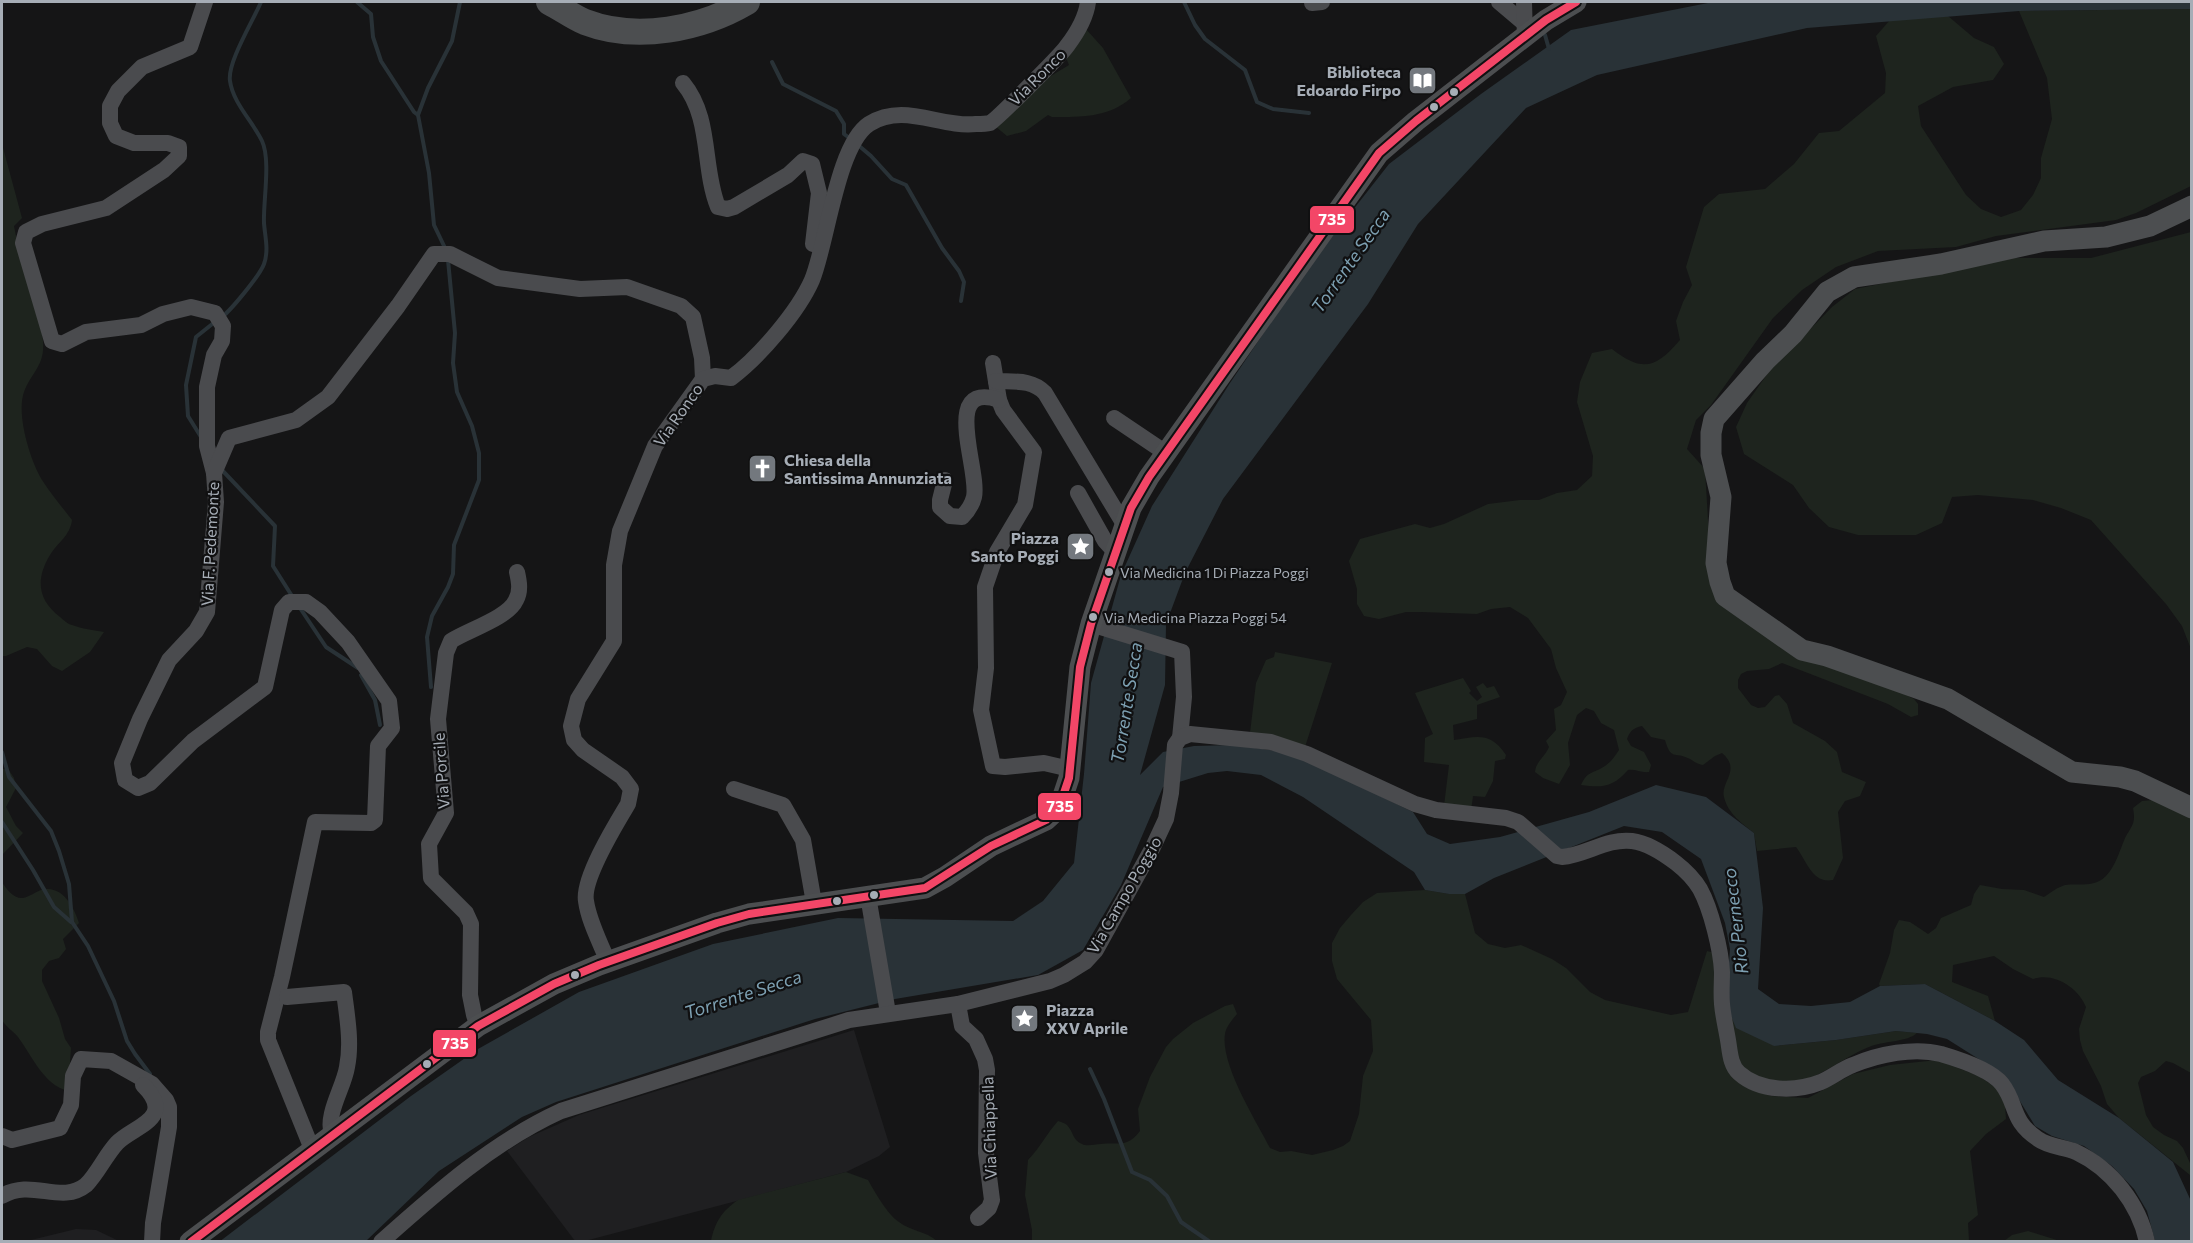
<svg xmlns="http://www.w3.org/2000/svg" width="2193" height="1243" viewBox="0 0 2193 1243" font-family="Commissioner,sans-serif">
<rect width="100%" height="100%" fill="#151516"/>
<g fill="#1f1f21">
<path d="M854 1030 890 1147 879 1156 846 1172 581 1242 575 1241 507 1151 529 1137 579 1115Z"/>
<path d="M76 1229 96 1230 119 1241H27Z"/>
</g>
<g fill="#1e241e">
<path d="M2191 9V186L2136 213 2116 220 1996 236 1956 247 1878 251 1836 267 1802 290 1773 318 1711 405 1696 420 1687 449 1705 469 1712 588 1721 602 1914 699 1918 704V715L1911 717 1888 704 1782 663 1769 669 1747 671 1741 674 1738 680V688L1751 705 1758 708 1765 707 1775 696 1779 695 1787 704 1793 723 1825 741 1837 752 1842 772 1866 782 1860 796 1845 801 1838 812 1843 858 1833 880C1812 884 1807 861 1796 847L1757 851 1754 833C1742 823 1728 814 1724 797 1720 782 1742 770 1722 753L1715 756 1703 765C1697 764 1695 762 1690 759 1674 751 1671 761 1665 740L1651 737 1642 726C1633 728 1630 731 1627 739L1631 746 1644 752 1651 765 1649 772C1641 773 1636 769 1628 770 1613 787 1603 788 1581 785 1588 770 1593 774 1605 766 1611 762 1615 756 1619 750L1614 730 1601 723 1594 711 1586 708 1577 715 1568 743 1570 765 1559 784 1543 778 1535 772C1536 761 1545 757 1549 747L1546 741 1556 730 1554 709 1561 705 1567 692 1556 668 1551 649 1528 618 1510 607 1491 609 1477 614 1421 612H1406L1379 619 1364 616 1357 604V589L1349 561 1360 539 1415 524 1430 528 1444 524 1488 504 1520 500H1539L1557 493 1577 490 1592 476 1593 456 1577 402 1580 382 1592 353 1612 349C1643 373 1656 368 1680 340L1676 321 1683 302 1692 285 1686 267 1704 207 1719 194 1765 189 1794 164 1819 133 1839 131 1885 93 1886 73 1876 36 1890 20 1948 16 1974 38 1994 47 2004 64 1993 80 1953 87 1918 106 1921 126 1966 195 1981 209 2001 217 2021 210 2033 195 2041 178V158L2052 119 2047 78 2019 11Z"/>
<path d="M1085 28 1103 48 1131 98C1108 118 1080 117 1052 117L1048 115 1026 131 1007 136 995 126 1026 91 1069 65 1065 55Z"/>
<path d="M2 144 22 218 14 226C21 265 39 301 43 341 45 366 32 371 24 392 16 414 30 460 42 480 51 494 62 507 72 520 70 536 58 542 50 555 35 580 38 600 60 617 64 620 67 624 72 625 82 629 94 630 104 632L90 652 62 671 52 666 37 649 27 647 6 656H2Z"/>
<path d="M2191 232V649L2182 626 2166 604 2091 520 2061 508 2033 500 1978 495 1952 497 1942 523 1916 535H1858L1829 527 1809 508 1793 485 1744 454 1736 427 1747 403 1770 370 1832 307 1855 289 2011 258H2091Z"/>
<path d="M1275 652 1332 663 1305 747 1250 733 1256 683 1266 660 1274 657Z"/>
<path d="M1463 678 1471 691 1469 693 1477 701 1482 697 1476 687 1483 683 1487 688 1494 686 1500 697 1477 705V719L1453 725 1454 740C1478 736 1491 732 1506 755L1505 759 1495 761 1493 781 1485 797 1473 796 1471 811 1444 806 1449 765 1424 762 1425 738 1433 734 1415 693Z"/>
<path d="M2 769H8L14 778 16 788 6 807 16 826 23 833 2 855Z"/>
<path d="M2153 800 2191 816V1073L2173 1063 2166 1061 2155 1071 2141 1077 2138 1083 2146 1115 2153 1127 2164 1135 2177 1141 2183 1148 2191 1165 2190 1175 2119 1118 2107 1104 2101 1086 2083 1051 2080 1040 2079 1029 2086 1007C2078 988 2055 972 2033 979L2013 969 1994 956 1953 965 1952 982 1988 996 1995 1021 1925 984 1880 986 1879 984 1890 953 1894 930 1899 920 1910 922 1928 934 1936 928 1941 918 1971 905 1974 894 1980 885 2002 889 2024 890 2044 897C2050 893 2058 887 2065 885 2079 883 2094 888 2106 876 2115 867 2120 850 2125 838 2132 825 2136 824 2133 808L2142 801Z"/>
<path d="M2 882C6 889 14 899 23 898 29 897 35 892 41 890 62 884 74 907 79 923L63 939 66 949 59 958 49 961 42 970V981L59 1018 65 1039 71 1048 68 1091C44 1085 32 1056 18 1037 13 1031 6 1027 2 1020Z"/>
<path d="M1425 890 1449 894H1465L1475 933 1488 944 1505 948 1521 945 1552 959 1566 968 1590 992 1605 1000 1671 1015 1688 1012 1707 951 1715 953 1721 1031 1753 1090 1771 1096 1808 1098 1853 1074 1890 1065 1937 1060 1979 1076 1999 1090 2005 1105 2006 1119 1986 1134 1970 1151 1978 1215 1968 1223 1969 1241H1032V1230L1025 1195 1028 1160C1040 1148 1047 1133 1058 1121 1061 1122 1065 1123 1067 1125 1073 1131 1073 1141 1082 1144 1088 1147 1094 1144 1101 1144 1119 1142 1127 1148 1140 1131L1138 1109 1150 1077 1166 1047 1173 1039 1193 1023 1225 1006 1233 1004 1237 1014C1232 1020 1226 1027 1225 1034 1220 1064 1256 1121 1270 1148L1280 1152 1291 1151 1312 1155 1333 1150 1343 1146 1350 1141 1359 1114 1363 1076 1373 1051 1371 1020 1337 979 1332 961V943L1340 928 1351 915 1363 902 1377 893Z"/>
<path d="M1726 1004 1774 1046 1836 1040 1896 1031 1917 1033C1908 1042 1882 1041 1869 1047 1830 1063 1813 1090 1767 1079 1755 1076 1747 1073 1740 1063 1734 1053 1729 1017 1726 1004Z"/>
<path d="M846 1172 868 1180C875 1192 887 1214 899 1222 910 1231 926 1231 937 1241H711C715 1222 722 1211 738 1200Z"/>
<path d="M2028 1231 2060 1241H2004L2012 1235Z"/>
</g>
<path fill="#293237" d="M1725 2H2191V9L2019 11 1807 28 1597 75 1526 108 1418 224 1368 304 1223 499 1185 573 1166 624 1165 685 1140 775 1163 752 1194 746 1232 745 1277 751 1306 760 1413 812 1427 834 1450 844 1500 837 1589 812 1656 785 1706 797 1754 833 1763 908 1758 989 1779 1004 1811 1006 1850 1002 1880 986 1925 984 1995 1021 2024 1040 2058 1080 2119 1118 2173 1162 2191 1201V1241H2155L2147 1211 2134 1189 2112 1166 2084 1146 2052 1136 2035 1126 2004 1075 1947 1039 1927 1034 1896 1031 1836 1040 1774 1046 1736 1028 1726 1004 1730 949 1725 923 1701 859 1662 832 1624 826 1494 878 1465 894H1449L1425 890 1414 872 1303 797 1261 775 1227 771 1208 773 1163 787 1121 885 1083 950 1038 975 895 999 815 1019 556 1102 522 1117 439 1171 366 1241 219 1242 411 1096 478 1049 579 992 713 944 838 918 1013 921 1043 901 1074 863 1084 774 1091 683 1121 575 1152 506 1230 383 1309 266 1389 164 1481 94 1571 30 1708 3Z"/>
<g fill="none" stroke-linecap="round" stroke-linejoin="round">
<g stroke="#293237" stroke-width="4">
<path d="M357 2 371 14 373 37 381 61 414 112 418 115"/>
<path d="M1184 2 1195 25 1205 39 1245 70 1257 102 1273 109 1309 113"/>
<path d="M1545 35 1549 49"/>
<path d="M772 62 783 84 836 111 844 124V134L852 140"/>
<path d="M858 145 871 156 892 179 906 185 942 248 959 271 964 282 961 301"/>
<path d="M446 250 434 225 429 173 418 115 428 88 452 41 460 2"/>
<path d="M222 317C232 309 260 275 264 264 269 250 265 237 264 223 263 202 271 160 262 141 253 122 233 103 230 81 227 63 253 21 261 2"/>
<path d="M201 437 188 416 186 385 196 337 216 321"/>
<path d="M221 469 275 526 273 566 292 596"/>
<path d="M300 608 326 647 358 668"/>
<path d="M361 675 375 700 380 725"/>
<path d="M431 687 427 637 432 616 448 587 453 574 454 545 479 480V453L472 426 457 392 453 363 455 333 448 260"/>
<path d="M2 752 9 777 51 831 59 851 69 884 72 922 88 946 114 1001 127 1041 135 1054 150 1074"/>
<path d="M2 822 33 870 54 907 71 922"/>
<path d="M1090 1069 1104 1099 1132 1172 1150 1180 1167 1196 1181 1222 1210 1242"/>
</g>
<g stroke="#4a4b4e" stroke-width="16">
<path d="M205 2 190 47 142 67 118 91 110 106V123L116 136 134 143H168L179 147V156L164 170 106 208 42 224 26 232 23 243 52 341 62 344 86 332 141 325 163 314 191 307 215 313 223 326 222 341 214 355 207 387V446L214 473 216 502 207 612 196 631 169 660 140 719 122 763 125 780 138 788 150 783 193 741 265 687 282 610 289 602H306L320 612 348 642 389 701 392 728 378 746 375 820 371 823 315 822 282 977 268 1032V1040L312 1149"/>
<path d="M1312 2V3L1322 2"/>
<path d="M1499 2 1525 24"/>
<path d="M1524 2 1525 38"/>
<path d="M683 83C712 118 702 167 718 207L727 209 734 207 788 175 803 161 812 164 819 193 813 244"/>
<path d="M993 363 999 400 1003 410 1034 452 1025 505 997 552 985 587 986 668 981 710 993 766 1005 767 1044 763 1070 769"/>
<path d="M996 381C1014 382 1032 379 1045 393L1125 526"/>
<path d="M1114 418 1166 453"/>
<path d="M214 473 229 438 296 420 328 397 398 306 434 254H450L498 278 580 289 627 287 681 306 693 317 702 358 703 379"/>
<path d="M945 480 940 500V507L950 516 962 517C968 511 972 505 974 497 980 470 940 380 999 400"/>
<path d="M1078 493 1105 541 1116 553"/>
<path d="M1091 624 1182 652 1184 697 1180 738"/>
<path d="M734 789 783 805 803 840 814 903"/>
<path d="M868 896 888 1013"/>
<path d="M608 962C600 942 589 922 586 901 582 879 616 824 628 804L631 789 622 777 583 750 574 740 571 726 578 699 614 641V565L620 531 655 446 703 379 715 376 731 378C759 357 798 312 812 280 827 244 837 145 869 124 904 102 940 128 976 124 980 124 986 124 990 123 996 120 1061 55 1067 46 1077 33 1086 17 1088 2"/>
<path d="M287 997 344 992C347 1016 352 1043 347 1067 344 1087 325 1115 332 1134"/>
<path d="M958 1004 962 1026 976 1039 985 1059 987 1070 986 1153 992 1200 989 1208 978 1218"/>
<path d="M478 1026 474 1015 470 995 471 924 466 913 431 878 429 844 446 813 438 719 446 653 451 641C468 630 508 618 516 600 521 591 519 581 517 572"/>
<path d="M2 1136 12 1140 60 1128 71 1105 73 1076 81 1059 111 1061 152 1084 166 1100 169 1107V1127L153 1223 152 1242"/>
<path d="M2 1196C32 1178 61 1205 86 1185 98 1173 105 1156 117 1143 133 1126 177 1119 143 1085"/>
<path d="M381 1242C437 1192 493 1142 561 1111L849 1020 958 1004 1050 981 1064 975 1085 962 1096 950 1153 847 1166 819 1171 793 1175 745 1180 738 1190 734 1271 742 1307 754 1415 804 1436 810 1506 818 1518 822 1557 856 1562 857C1586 855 1607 838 1632 841 1648 843 1663 853 1676 863 1685 870 1694 879 1700 889 1711 909 1721 950 1722 972 1722 983 1721 993 1722 1004 1723 1016 1726 1028 1728 1040 1730 1051 1730 1065 1739 1073 1760 1092 1796 1092 1821 1082 1832 1077 1842 1069 1853 1065 1879 1054 1914 1047 1941 1054 1958 1059 1991 1070 2002 1084 2018 1105 2010 1120 2038 1139 2049 1147 2064 1147 2076 1152 2112 1169 2139 1204 2147 1242"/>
</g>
<g stroke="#4c4e50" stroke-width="21">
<path d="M2192 206 2150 226 2106 237 2044 241 1941 264 1854 277 1827 292 1793 334 1765 361 1714 419 1711 433V455L1721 497 1716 563 1720 582 1725 596 1802 650 1827 656 1948 699 2072 772 2120 777 2135 781 2192 808"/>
<path d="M190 1242 478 1026 554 984 599 965 717 923 749 914 925 888 945 877 991 846 1046 820 1059 808 1069 778 1080 667 1091 624 1131 508 1149 477 1379 153 1416 121 1546 20 1576 2"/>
</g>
<path stroke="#4c4e50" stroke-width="26" d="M549 2C561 8 573 17 585 22 637 42 701 29 747 2"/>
<defs>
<path id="bus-1" d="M191 1242 478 1026 554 984 599 965 717 923 749 914 925 888 991 846 1046 820 1059 808 1069 778 1080 667 1091 624 1131 508 1149 477 1379 153 1416 121 1546 20 1576 2"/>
</defs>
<use href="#bus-1" stroke="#101011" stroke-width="12"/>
<use href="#bus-1" stroke="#f34667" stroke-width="8"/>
</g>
<defs>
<symbol id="library-square" viewBox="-11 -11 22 22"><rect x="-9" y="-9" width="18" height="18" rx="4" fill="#73787e" stroke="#101011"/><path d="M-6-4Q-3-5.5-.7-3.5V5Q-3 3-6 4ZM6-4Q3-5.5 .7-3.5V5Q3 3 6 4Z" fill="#fff"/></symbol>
<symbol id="church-square" viewBox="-11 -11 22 22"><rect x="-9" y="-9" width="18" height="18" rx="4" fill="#73787e" stroke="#101011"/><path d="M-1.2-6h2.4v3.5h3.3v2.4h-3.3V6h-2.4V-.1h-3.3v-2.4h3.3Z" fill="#fff"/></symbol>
<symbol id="sight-square" viewBox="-11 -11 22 22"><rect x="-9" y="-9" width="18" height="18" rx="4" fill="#73787e" stroke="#101011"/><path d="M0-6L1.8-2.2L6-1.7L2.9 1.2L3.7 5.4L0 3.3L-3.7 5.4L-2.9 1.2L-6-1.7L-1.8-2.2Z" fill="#fff"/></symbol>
</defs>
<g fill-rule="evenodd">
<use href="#library-square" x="1406" y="64" width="33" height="33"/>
<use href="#church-square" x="746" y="452" width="33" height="33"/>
<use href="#sight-square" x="1064" y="530" width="33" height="33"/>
<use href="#sight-square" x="1008" y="1002" width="33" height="33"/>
</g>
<g fill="#a6adb6" stroke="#101011" stroke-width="2">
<circle cx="1454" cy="92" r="5"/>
<circle cx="1434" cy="107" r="5"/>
<circle cx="1109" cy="572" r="5"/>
<circle cx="1093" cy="617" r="5"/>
<circle cx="874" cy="895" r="5"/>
<circle cx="837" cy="901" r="5"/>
<circle cx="575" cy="975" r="5"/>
<circle cx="427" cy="1064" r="5"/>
</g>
<g text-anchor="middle" stroke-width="4.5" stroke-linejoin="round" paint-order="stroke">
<g font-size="14" fill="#a6adb6" stroke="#101011" text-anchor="start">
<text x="1120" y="578">Via Medicina 1 Di Piazza Poggi</text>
<text x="1104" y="623">Via Medicina Piazza Poggi 54</text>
</g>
<g font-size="16" font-weight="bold" fill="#a6adb6" stroke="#101011" text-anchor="end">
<text x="1401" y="78">Biblioteca<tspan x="1401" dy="18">Edoardo Firpo</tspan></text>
<text x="784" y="466" text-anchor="start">Chiesa della<tspan x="784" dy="18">Santissima Annunziata</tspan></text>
<text x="1059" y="544">Piazza<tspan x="1059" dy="18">Santo Poggi</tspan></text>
<text x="1046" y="1016" text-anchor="start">Piazza<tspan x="1046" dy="18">XXV Aprile</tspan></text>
</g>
<g font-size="16" fill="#a6adb6" stroke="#101011">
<text transform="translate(1037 77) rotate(-45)" y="6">Via Ronco</text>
<text transform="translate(678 415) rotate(-55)" y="6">Via Ronco</text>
<text transform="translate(210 544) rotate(-87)" y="6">Via F. Pedemonte</text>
<text transform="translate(441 771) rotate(-94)" y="6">Via Porcile</text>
<text transform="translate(1124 895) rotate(-60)" y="6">Via Campo Poggio</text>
<text transform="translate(989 1128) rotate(-92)" y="6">Via Chiappella</text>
</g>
<g font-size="18" font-style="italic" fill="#7da0b2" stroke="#101011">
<text transform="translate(1351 261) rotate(-55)" y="6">Torrente Secca</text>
<text transform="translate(1127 703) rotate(-81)" y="6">Torrente Secca</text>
<text transform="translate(1736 921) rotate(-97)" y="6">Rio Pernecco</text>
<text transform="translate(743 995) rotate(-18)" y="6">Torrente Secca</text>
</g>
</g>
<g stroke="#101011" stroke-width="2">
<rect x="1309" y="205" width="46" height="29" rx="6" fill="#f34667"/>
<rect x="1037" y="792" width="45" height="29" rx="6" fill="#f34667"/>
<rect x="432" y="1029" width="45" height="29" rx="6" fill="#f34667"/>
</g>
<g font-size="16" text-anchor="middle" font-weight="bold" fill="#fff">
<text x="1332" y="225">735</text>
<text x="1060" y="812">735</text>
<text x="455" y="1049">735</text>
</g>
<rect width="2193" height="1243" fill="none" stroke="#a6adb6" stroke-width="6"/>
</svg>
